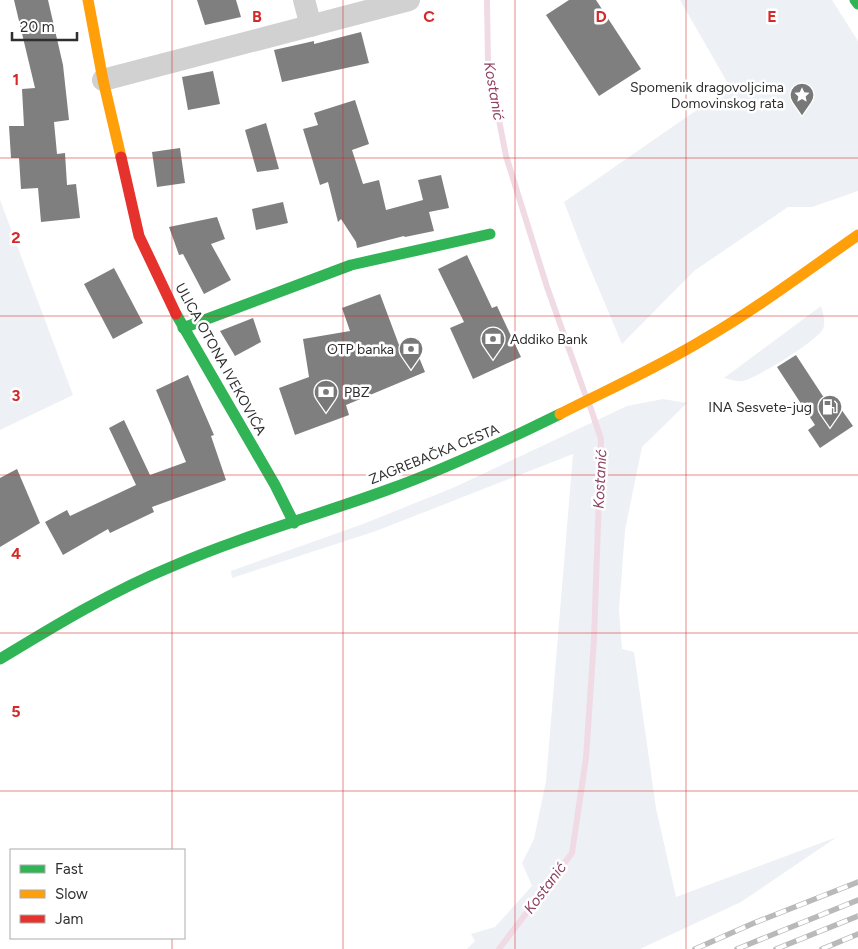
<svg xmlns="http://www.w3.org/2000/svg" width="858" height="949" viewBox="0 0 858 949" font-family="Figtree,sans-serif">
<rect width="100%" height="100%" fill="#fff"/>
<g fill="#edf0f5">
<path d="M680 0H832L858 41V191L812 207H788L694 271 622 344 584 254 564 202 730 87Z"/>
<path d="M0 200 73 395 0 430Z"/>
<path d="M821 306C823 313 826 322 823 329 817 341 757 378 743 381 737 382 729 379 724 378Z"/>
<path d="M663 399 687 403 642 447 625 530 619 610 622 649 634 652 656 808 676 897 837 837 741 902 640 949H467L475 941 471 934 495 927 532 886 522 863 534 839 546 781 573 454 376 531 232 578 231 571 363 524 455 487 627 406Z"/>
</g>
<g fill="none" stroke-linecap="round" stroke-linejoin="round">
<g stroke="#f0dbe4" stroke-width="6">
<path d="M487 0 488 64 506 156 547 287 585 394"/>
<path d="M499 949 572 853 586 758 594 639 601 439 590 406"/>
</g>
</g>
<g fill="#7f7f7f">
<path d="M14 0H48L63 65 69 120 54 122 57 154 65 153 67 185 76 184 80 218 41 222 38 188 21 189 19 158H11L9 126H24L22 89 35 88Z"/>
<path d="M197 0H236L241 17 205 25Z"/>
<path d="M569 0H596L641 69 599 96 546 15Z"/>
<path d="M361 32 369 63 282 82 274 50 314 41V44Z"/>
<path d="M213 71 220 104 188 110 182 77Z"/>
<path d="M355 100 369 144 352 150 363 184 379 180 386 210 423 200 418 180 441 175 449 208 429 212 434 231 405 237 404 236 357 248 356 242 341 219 338 222 328 182 320 185 303 129 318 125 314 113Z"/>
<path d="M266 123 279 169 257 172 245 130Z"/>
<path d="M180 148 185 183 157 187 152 152Z"/>
<path d="M283 202 288 223 256 230 252 209Z"/>
<path d="M217 217 225 239 211 244 231 280 204 294 183 254 179 255 169 227Z"/>
<path d="M467 255 492 308 497 306 521 357 473 379 450 328 464 322 438 269Z"/>
<path d="M114 268 143 323 113 339 84 284Z"/>
<path d="M380 294 399 345 412 340 425 372 346 405 349 415 295 435 279 388 309 377 303 339 350 331 342 308Z"/>
<path d="M253 318 261 342 235 356 220 331Z"/>
<path d="M796 355 834 413 841 409 853 426 820 448 808 430 815 425 777 367Z"/>
<path d="M188 375 214 435 211 436 226 480 152 507 154 512 110 533 108 529 63 555 45 522 67 510 70 516 136 485 109 428 124 420 150 475 186 462 156 390Z"/>
<path d="M17 469 40 523 0 547V478Z"/>
</g>
<g fill="none" stroke-linecap="round" stroke-linejoin="round">
<g stroke="#d1d1d1" stroke-width="22">
<path d="M304 0 311 26"/>
<path d="M103 80 409 0"/>
</g>
<g stroke="#30b455" stroke-width="11">
<path d="M855 0 858 4"/>
<path d="M176 314 275 485 294 523"/>
<path d="M183 328 351 265 490 234"/>
<path d="M0 659C56 625 112 591 173 566 242 536 316 516 387 490 446 469 503 442 560 414"/>
</g>
<g stroke="#ff9f0a" stroke-width="11">
<path d="M88 0 103 80 121 157"/>
<path d="M560 414C609 389 659 367 706 338 759 307 808 270 858 235"/>
</g>
<path stroke="#e5322d" stroke-width="11" d="M121 157 139 236 176 314"/>
<defs>
<g id="rail">
<path d="M695 949 754 923 858 882"/>
<path d="M737 949 858 900"/>
<path d="M776 949 858 916"/>
<path d="M822 949 858 934"/>
</g>
</defs>
<use href="#rail" stroke="#b9b9b9" stroke-width="5.5"/>
<use href="#rail" stroke="#fff" stroke-width="4" stroke-dasharray="11" stroke-linecap="butt"/>
</g>
<path fill="none" stroke="#d62828" stroke-width="1" stroke-opacity="0.55" d="M172 0V850M343 0V949M515 0V949M686 0V949M0 158H858M0 316H858M0 475H858M0 633H858M0 791H858M172 938V949"/>
<defs>
<symbol id="sight-pin" viewBox="-11 -11 22 30"><path d="M0 17L-7.5 6A9.5 9.5 0 1 1 7.5 6Z" fill="#787878" stroke="#fff"/><path d="M0-6L1.8-2.2L6-1.7L2.9 1.2L3.7 5.4L0 3.3L-3.7 5.4L-2.9 1.2L-6-1.7L-1.8-2.2Z" fill="#fff"/></symbol>
<symbol id="bank-pin" viewBox="-11 -11 22 30"><path d="M0 17L-7.5 6A9.5 9.5 0 1 1 7.5 6Z" fill="#787878" stroke="#fff"/><path d="M-6-4H6V4H-6ZM0-2.3a2.3 2.3 0 1 0 0 4.6a2.3 2.3 0 1 0 0-4.6Z" fill="#fff"/></symbol>
<symbol id="fuel-pin" viewBox="-11 -11 22 30"><path d="M0 17L-7.5 6A9.5 9.5 0 1 1 7.5 6Z" fill="#787878" stroke="#fff"/><path d="M-5.5-6h7V0h2V4h1.3V-2.5L3-4.5l.8-.8L6-3V5H2.5V1h-1V6h-7ZM-4.2-4.7v3.2H.2V-4.7Z" fill="#fff"/></symbol>
</defs>
<g fill-rule="evenodd">
<use href="#sight-pin" x="788" y="81" width="28" height="38"/>
<use href="#bank-pin" x="479" y="325" width="28" height="38"/>
<use href="#bank-pin" x="397" y="335" width="28" height="38"/>
<use href="#bank-pin" x="312" y="378" width="28" height="38"/>
<use href="#fuel-pin" x="816" y="393" width="28" height="38"/>
</g>
<g text-anchor="middle" stroke-width="5" stroke-linejoin="round" paint-order="stroke">
<g font-size="14" fill="#2f2f2f" stroke="#fff" text-anchor="end">
<text x="784" y="92">Spomenik dragovoljcima<tspan x="784" dy="16">Domovinskog rata</tspan></text>
<text x="510" y="344" text-anchor="start">Addiko Bank</text>
<text x="394" y="354">OTP banka</text>
<text x="344" y="397" text-anchor="start">PBZ</text>
<text x="812" y="412">INA Sesvete-jug</text>
</g>
<g font-size="14" fill="#2f2f2f" stroke="#fff">
<text transform="translate(221 359) rotate(61)" y="5">ULICA OTONA IVEKOVIĆA</text>
<text transform="translate(434 454) rotate(-22)" y="5">ZAGREBAČKA CESTA</text>
</g>
<g font-size="15" font-style="italic" fill="#8e4161" stroke="#fff">
<text transform="translate(494 91) rotate(80)" y="5">Kostanić</text>
<text transform="translate(600 479) rotate(-87)" y="5">Kostanić</text>
<text transform="translate(545 888) rotate(-53)" y="5">Kostanić</text>
</g>
</g>
<g font-size="16" text-anchor="middle" font-weight="bold" fill="#d62828" stroke="#fff" stroke-width="5" stroke-linejoin="round" paint-order="stroke">
<text x="257" y="22">B</text>
<text x="429" y="22">C</text>
<text x="601" y="22">D</text>
<text x="772" y="22">E</text>
<text x="16" y="85">1</text>
<text x="16" y="243">2</text>
<text x="16" y="401">3</text>
<text x="16" y="559">4</text>
<text x="16" y="717">5</text>
</g>
<rect x="10" y="849" width="175" height="90" fill="#ffffff" stroke="#acacac"/>
<rect x="20" y="865" width="25" height="8" fill="#30b455" stroke="#acacac"/>
<text x="55" y="874" font-size="15" fill="#2f2f2f">Fast</text>
<rect x="20" y="890" width="25" height="8" fill="#ff9f0a" stroke="#acacac"/>
<text x="55" y="899" font-size="15" fill="#2f2f2f">Slow</text>
<rect x="20" y="915" width="25" height="8" fill="#e5322d" stroke="#acacac"/>
<text x="55" y="924" font-size="15" fill="#2f2f2f">Jam</text>
<path d="M12 32v8h65v-8" fill="none" stroke="#2f2f2f" stroke-width="2.5"/>
<text x="20" y="32" font-size="15" fill="#2f2f2f" stroke="#ffffff" stroke-width="4" paint-order="stroke">20 m</text>
</svg>
